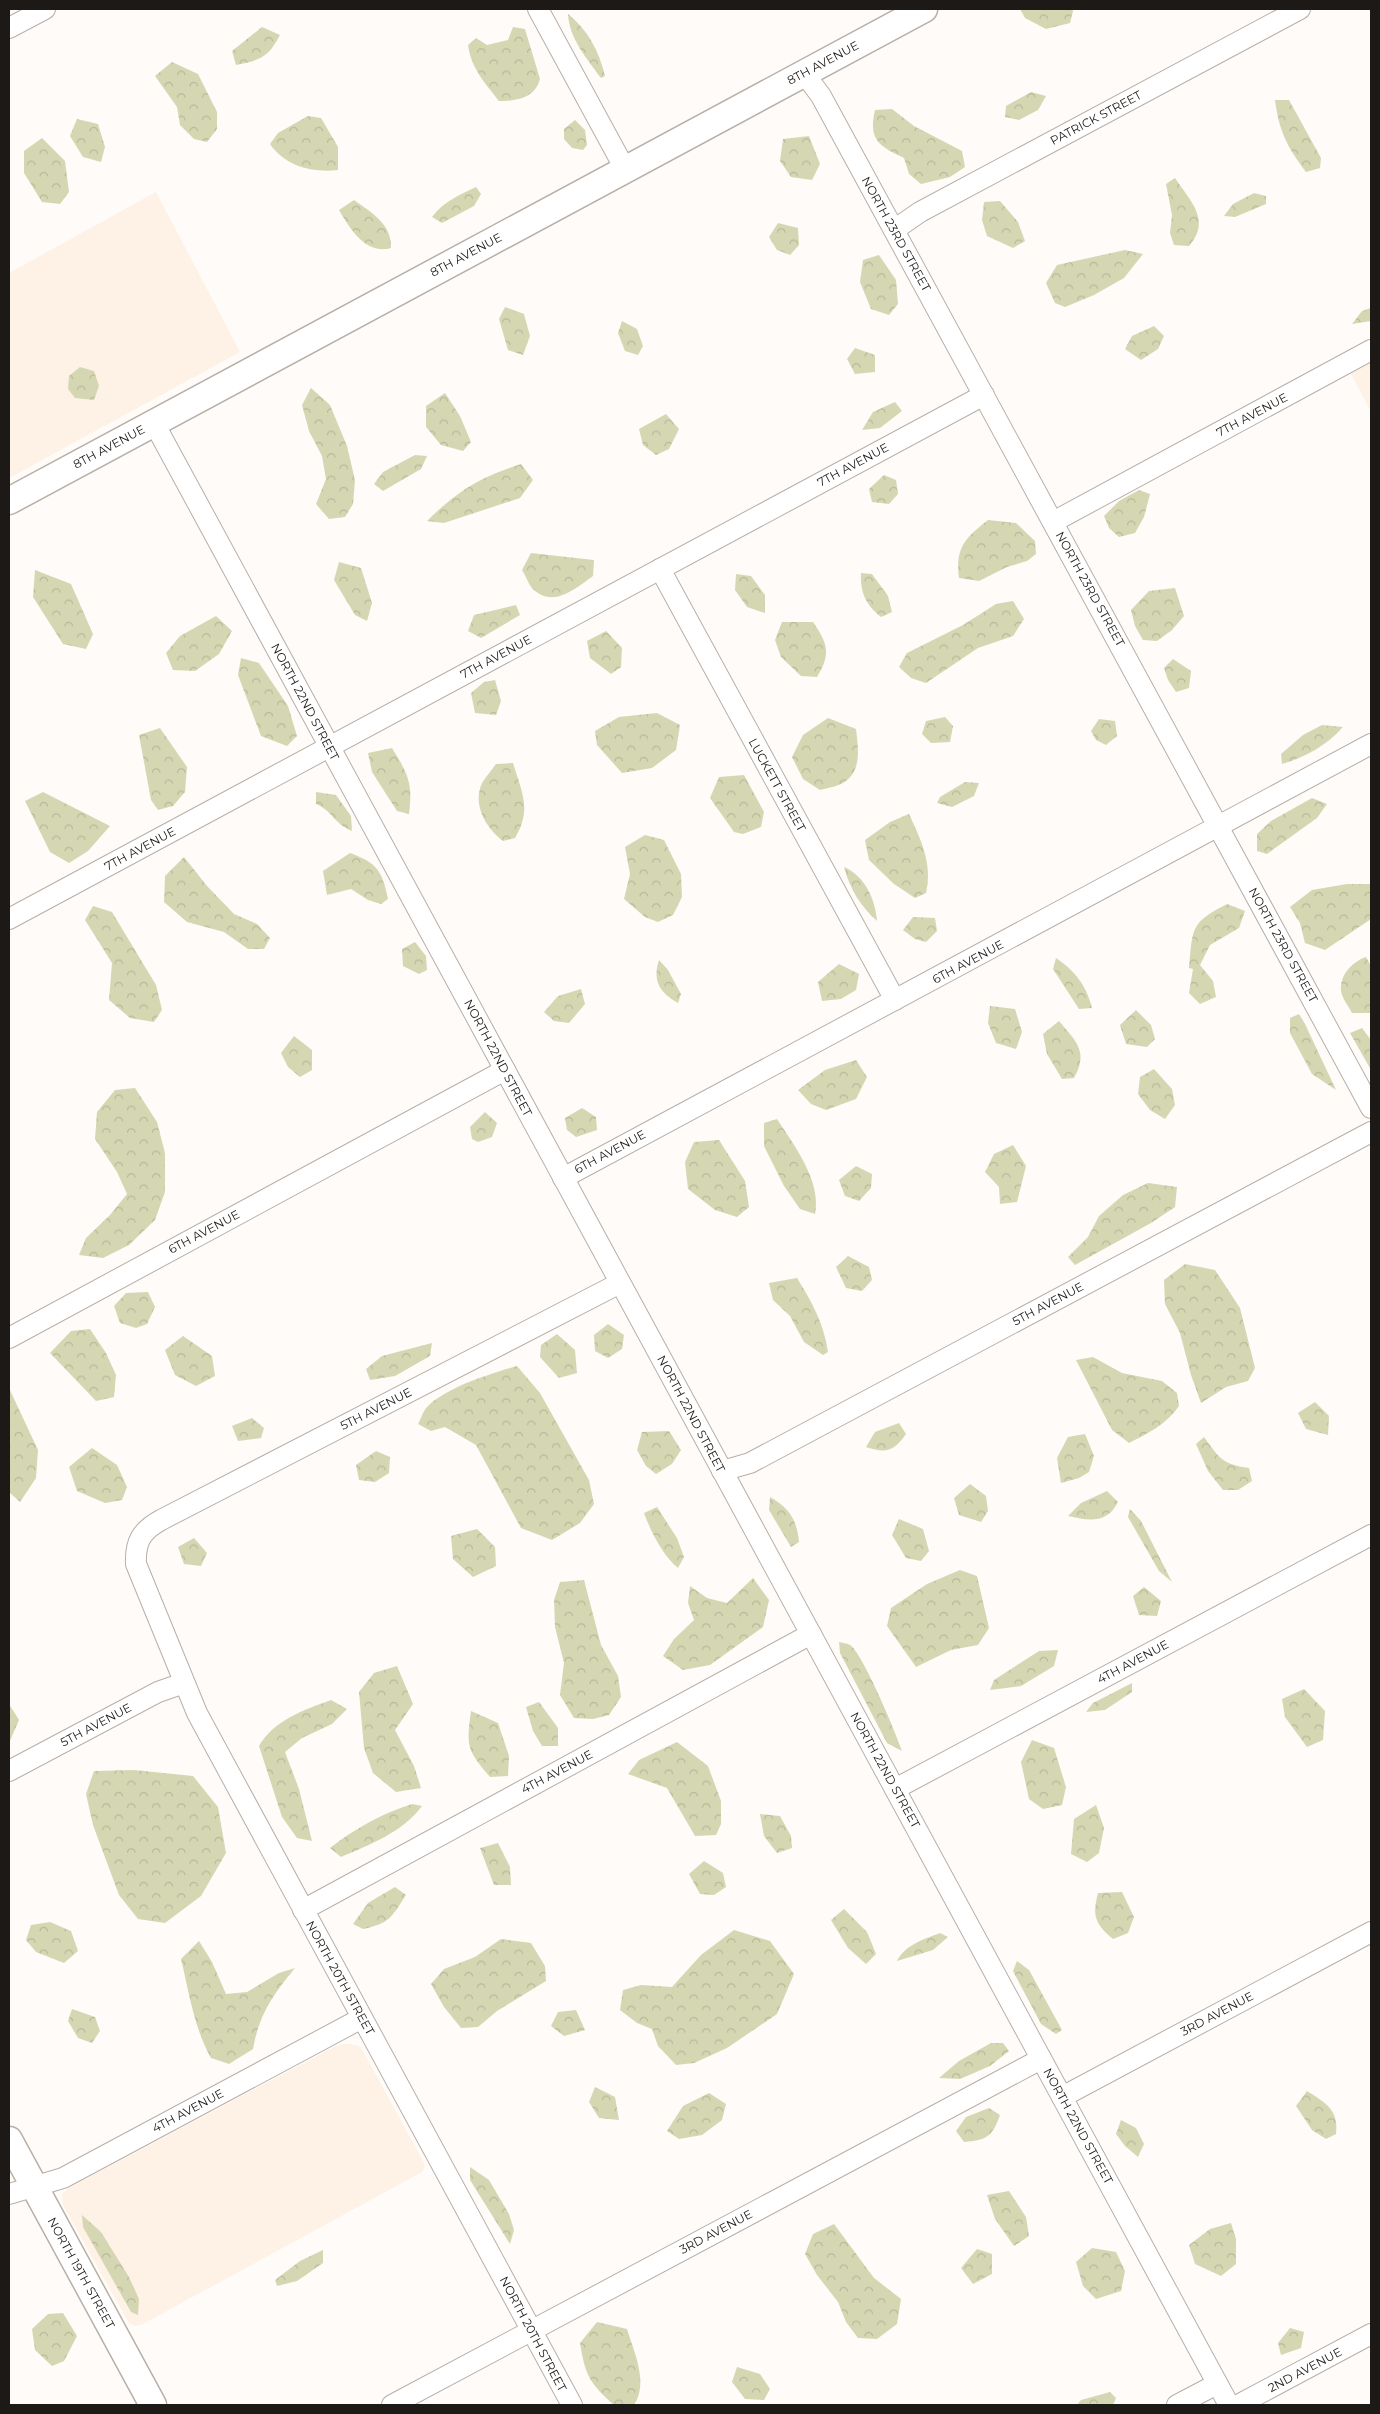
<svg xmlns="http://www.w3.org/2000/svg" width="1380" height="2414" viewBox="0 0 1380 2414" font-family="Montserrat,sans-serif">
<defs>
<pattern id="forest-crowns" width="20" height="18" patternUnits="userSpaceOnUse" patternTransform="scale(1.25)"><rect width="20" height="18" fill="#d5d7b3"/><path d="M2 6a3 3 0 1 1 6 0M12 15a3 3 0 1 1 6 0" fill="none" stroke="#b6b899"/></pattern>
</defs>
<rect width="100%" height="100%" fill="#fffbf8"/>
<g fill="#fef1e6">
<path d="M156 192 240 352 9 478V273Z"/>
<path d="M1371 363V412L1351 374Z"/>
<path d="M345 2044 358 2045 363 2051 423 2161 425 2166 422 2172 141 2325 135 2326 129 2323 63 2205 62 2194 69 2188 336 2046Z"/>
</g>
<g fill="url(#forest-crowns)">
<path d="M1020 9H1072L1073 11 1070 23 1046 29 1025 18Z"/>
<path d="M568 14C588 30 599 51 605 76L601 78C587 59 569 38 568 14Z"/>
<path d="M262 27 280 35C268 58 260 60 236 65L232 51Z"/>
<path d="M513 27 525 29 540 79C535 98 517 101 499 101 485 83 471 68 468 45L476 38 487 45 508 40Z"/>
<path d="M172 62 198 74 217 112V129L207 142 194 139 180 125 177 107 155 76Z"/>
<path d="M1031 92 1046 96 1038 110 1019 120 1005 117 1006 106Z"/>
<path d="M1275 100H1289L1321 158 1320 168 1306 172C1287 147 1279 131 1275 100Z"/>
<path d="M892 109 914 126 962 151 965 167 950 177 921 184 909 174 904 158C879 146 868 140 875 110Z"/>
<path d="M308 116 321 118 338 147V170C312 173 285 166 270 144L278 133Z"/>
<path d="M77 119 98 124 105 147 101 162 83 157 70 136Z"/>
<path d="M575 120 585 130 587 145 583 150 572 148 564 139V129Z"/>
<path d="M809 136 820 164 812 180 791 177 780 161 783 139Z"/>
<path d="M42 138 65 161 69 192 60 204 42 202 24 173V151Z"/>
<path d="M1175 178C1190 201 1212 220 1189 246L1174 245 1170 233 1172 215 1166 184Z"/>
<path d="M476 187 481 194 474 206 442 223 432 217C443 202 459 195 476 187Z"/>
<path d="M1254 193 1266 196V204L1235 217 1224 216 1233 204Z"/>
<path d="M354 200C372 213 392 224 391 248 366 255 350 229 339 210Z"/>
<path d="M1000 201 1018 222 1025 241 1013 248 987 236 982 220 984 202Z"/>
<path d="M778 223 798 228 799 245 790 255 777 250 769 237Z"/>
<path d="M1125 250 1143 254 1124 278 1094 295 1065 307 1055 303 1046 283 1057 265Z"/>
<path d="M879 255 896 280 898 304 889 315 871 309 860 282 863 260Z"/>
<path d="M505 307 524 314 530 336 523 355 508 350 499 319Z"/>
<path d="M1371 308V321L1352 324 1362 311Z"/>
<path d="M622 321 637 329 643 346 638 355 625 351 618 333Z"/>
<path d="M1154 326 1164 336 1158 349 1141 360 1125 349 1132 336Z"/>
<path d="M855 348 875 355V372L855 374 847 359Z"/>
<path d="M80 367 94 371 99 386 94 400 75 398 68 389 69 376Z"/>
<path d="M311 388 330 405 347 446 355 480 353 504 345 517 329 519 316 504 326 479 322 456 309 431 302 405Z"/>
<path d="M445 393 460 416 471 442 463 451 441 445 426 427V406Z"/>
<path d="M895 402 902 411 880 428 862 430 873 412Z"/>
<path d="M666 414 679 429 669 449 656 455 643 445 639 429Z"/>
<path d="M415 455 427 456 421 469 383 491 374 484 383 472Z"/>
<path d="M521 464 533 480 520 498 444 523 427 521C457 491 480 477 521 464Z"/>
<path d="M884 475 896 480 898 494 889 504 872 502 869 489Z"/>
<path d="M1139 490 1150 494 1144 517 1135 533 1119 537 1109 528 1104 516 1119 501Z"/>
<path d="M988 520 1016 523 1035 541 1036 554 1027 561 1007 567 979 581 959 578C955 548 965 538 988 520Z"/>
<path d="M531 553 594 560 593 576C576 588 554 608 534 590 529 586 526 576 522 570Z"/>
<path d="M339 562 361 568 372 603 367 621 355 615 334 580Z"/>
<path d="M35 570 71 584 93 634 86 649 63 644 33 597Z"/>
<path d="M861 573 872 574 888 596 892 612 881 617C866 605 860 593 861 573Z"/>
<path d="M736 574 751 576 765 595V613L747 607 735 590Z"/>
<path d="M1175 588 1184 616 1172 630 1157 641 1143 640 1135 626 1131 610 1149 591Z"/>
<path d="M1013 601 1024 619 1013 636 978 648 926 683 911 678 899 667 907 653 963 625 996 604Z"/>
<path d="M516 605 520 615 481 638 468 631 474 615Z"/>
<path d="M216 616 232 631 219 654 195 671 173 670 166 653 180 636Z"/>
<path d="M782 622H813C828 644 831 654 817 677L801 676 781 657 775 640Z"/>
<path d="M606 631 622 648 621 667 611 674 590 658 587 641Z"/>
<path d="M241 658 259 663 288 706 297 736 287 746 261 736 238 675Z"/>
<path d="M1173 659 1191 671 1189 688 1176 692 1168 680 1164 668Z"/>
<path d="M495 680 501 701 496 715 475 713 471 693 484 682Z"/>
<path d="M657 713 680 725 676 750 652 768 622 773 597 745 595 731 619 717Z"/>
<path d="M945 717 953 726 950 742 931 743 922 734 926 721Z"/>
<path d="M828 718 856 729C858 746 862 769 846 781 840 786 828 788 820 790L803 779 792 757 803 735Z"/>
<path d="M1099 719 1115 721 1117 736 1106 745 1096 740 1091 731Z"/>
<path d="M1322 725 1343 727C1327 745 1306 757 1282 764L1281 754 1303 735Z"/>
<path d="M160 728 187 767 185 792 173 806 158 810 151 800 139 735Z"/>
<path d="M392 748C408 774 413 783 409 814L397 811 372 772 368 753Z"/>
<path d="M513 763C522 793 532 809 515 838L503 841C486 828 472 805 482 783 486 776 492 770 496 764Z"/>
<path d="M744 775 764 812 761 827 743 834 734 832 710 798 719 777Z"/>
<path d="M965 782 979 783 974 796 952 807 937 803 940 797Z"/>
<path d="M43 792 110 826 88 851 69 863 50 852 25 801Z"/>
<path d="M316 792 336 795 351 816 352 831C333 823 333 811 316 804Z"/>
<path d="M1312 798 1327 804 1317 818 1267 854 1257 851V834L1271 821Z"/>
<path d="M909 814C921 840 933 864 926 893L915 898 894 884 869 860 865 840 890 822Z"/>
<path d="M645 835 664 840 681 874 682 897 673 915 658 922 645 917 624 899 630 874 625 847Z"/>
<path d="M350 853C377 863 382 870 388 899L381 904 368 900 351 889 327 895 323 871Z"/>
<path d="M184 857 207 886 234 914 257 924 270 938 264 949H248L224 932 187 922 164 902 165 876Z"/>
<path d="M844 867C865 876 875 899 877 921 860 906 850 889 844 867Z"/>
<path d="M1347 884H1371V919L1325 950 1305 943 1300 923 1290 907 1312 890Z"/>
<path d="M1227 904 1245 911 1239 928 1210 945 1200 965 1213 981 1216 997 1200 1004 1189 993 1193 969 1189 968C1193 928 1190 923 1227 904Z"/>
<path d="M93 906 112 912 156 985 162 1010 154 1022 130 1018 109 1000 112 963 85 920Z"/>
<path d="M913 917 935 918 937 931 926 942 915 939 903 930Z"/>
<path d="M415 942 426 956 427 970 419 974 403 966 402 949Z"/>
<path d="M1366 957 1371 966V1013H1352C1349 1007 1344 1001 1342 995 1337 978 1351 962 1366 957Z"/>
<path d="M1056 958C1075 971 1086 985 1092 1008L1079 1009 1053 969Z"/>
<path d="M659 960 668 970 681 994 678 1003C660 993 652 981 659 960Z"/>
<path d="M839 964 859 974 856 990 841 999 822 1001 818 982Z"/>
<path d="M581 989 585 1004 569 1023 554 1021 544 1012 558 996Z"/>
<path d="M990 1006 1015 1009 1022 1032 1016 1049 996 1043 988 1023Z"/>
<path d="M1136 1010 1151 1025 1155 1039 1147 1047 1126 1044 1120 1025Z"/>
<path d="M1299 1014 1305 1024 1336 1090 1312 1074 1290 1033V1018Z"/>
<path d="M1059 1021C1076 1041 1089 1052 1074 1078L1062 1079 1047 1054 1043 1034Z"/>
<path d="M1362 1028 1371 1040V1070L1350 1033Z"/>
<path d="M294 1036 312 1050V1070L300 1077 288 1067 281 1053Z"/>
<path d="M856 1060 867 1077 856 1099 826 1110 811 1104 798 1090 825 1070Z"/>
<path d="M1154 1069 1172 1089 1175 1105 1165 1119 1150 1110 1138 1094 1140 1077Z"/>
<path d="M135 1088 157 1122 165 1153V1192L155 1220 129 1245 103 1258 79 1255 86 1238 110 1215 127 1194 117 1172 95 1139 97 1112 115 1090Z"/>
<path d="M582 1108 596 1117 597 1130 576 1137 567 1130 565 1118Z"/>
<path d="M485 1112 497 1123 492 1137 478 1142 472 1139 470 1127Z"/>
<path d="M777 1119C794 1145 822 1182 815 1214L800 1209 784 1186 764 1146V1123Z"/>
<path d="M719 1140 745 1181 749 1207 737 1217 715 1210 688 1189 685 1162 694 1142Z"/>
<path d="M1013 1145 1026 1166 1017 1202 1000 1204 999 1187 985 1172 994 1154Z"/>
<path d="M856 1166 872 1174 871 1188 859 1201 845 1196 839 1180Z"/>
<path d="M1148 1183 1177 1187 1175 1207 1151 1223 1075 1265 1068 1257 1088 1237 1099 1216 1123 1195Z"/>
<path d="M848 1256 869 1267 872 1280 862 1291 846 1288 836 1267Z"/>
<path d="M1185 1264 1215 1270 1240 1308 1255 1368 1248 1381 1226 1387 1201 1403 1191 1375 1180 1333 1165 1304 1164 1280Z"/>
<path d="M797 1278C812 1302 824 1324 828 1352L823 1355 804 1342 790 1316 773 1300 769 1283Z"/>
<path d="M148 1292 155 1307 147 1324 136 1328 120 1323 114 1306 126 1293Z"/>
<path d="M608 1324 624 1335 622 1349 608 1358 595 1351 594 1335Z"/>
<path d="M90 1329 106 1353 116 1375 114 1397 96 1401 50 1353 71 1331Z"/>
<path d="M557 1334 575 1350 577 1373 559 1378 540 1357 541 1345Z"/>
<path d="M183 1336 212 1356 215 1376 196 1386 175 1375 165 1350Z"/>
<path d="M432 1343 430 1356 395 1376 370 1380 366 1369 382 1356Z"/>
<path d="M1093 1357 1122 1373 1162 1381 1177 1393 1179 1406C1167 1424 1147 1434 1129 1443L1112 1430 1076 1360Z"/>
<path d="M517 1366 540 1393 589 1480 594 1504 580 1523 552 1540 521 1528 476 1445 445 1427 431 1431 418 1424C421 1419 423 1411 427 1407 447 1387 490 1374 517 1366Z"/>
<path d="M9 1388 38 1450 36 1478 20 1502 9 1492Z"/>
<path d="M1315 1402 1329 1416 1328 1435 1306 1429 1298 1413Z"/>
<path d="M252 1418 264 1428 261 1438 238 1441 232 1426Z"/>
<path d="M899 1423 906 1434C894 1451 886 1454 866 1447L875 1432Z"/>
<path d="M669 1431 681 1450 672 1464 656 1474 646 1466 637 1450 642 1432Z"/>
<path d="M1085 1434 1094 1456 1089 1472 1079 1478 1061 1483 1057 1458 1068 1437Z"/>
<path d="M1204 1437C1220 1459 1222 1464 1249 1468L1252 1481 1238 1490H1223L1208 1471 1196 1444Z"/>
<path d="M92 1448 117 1465 127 1487 122 1500 105 1503 77 1491 69 1467Z"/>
<path d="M376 1451 390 1457 389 1473 375 1482 359 1480 356 1465Z"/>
<path d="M970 1484 986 1496 988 1511 981 1522 959 1515 954 1498Z"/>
<path d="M1107 1491 1118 1502C1107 1524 1089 1521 1068 1516L1081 1503Z"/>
<path d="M770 1497C790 1508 797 1521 799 1542L791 1547 769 1510Z"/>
<path d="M657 1507 677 1538 684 1557 678 1568C663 1556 651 1532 644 1513Z"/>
<path d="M1130 1509 1141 1521 1172 1582 1159 1571 1128 1517Z"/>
<path d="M899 1519 923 1529 929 1551 921 1561 906 1558 892 1535Z"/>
<path d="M477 1529 495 1547 496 1566 473 1577 453 1559 451 1536Z"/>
<path d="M194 1538 207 1553 201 1566 184 1564 178 1547Z"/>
<path d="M960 1570 977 1576 989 1628 978 1645 951 1650 916 1667 887 1626 891 1608 927 1584Z"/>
<path d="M753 1578 769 1600 763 1627 710 1665 683 1670 663 1656 674 1639 694 1620 688 1603 690 1586 707 1598 727 1603Z"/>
<path d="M584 1580 601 1645 618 1676 621 1697 609 1715 593 1719 574 1718 560 1695 564 1663 555 1627 554 1600 560 1582Z"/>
<path d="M1144 1587 1161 1601 1157 1616 1139 1615 1133 1596Z"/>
<path d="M839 1642C842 1643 847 1643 850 1645 862 1652 897 1735 902 1751L887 1743 840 1653Z"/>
<path d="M1058 1650 1054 1666 1021 1686 990 1690 994 1680 1039 1651Z"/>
<path d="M397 1666 413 1704 395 1730 414 1766 421 1788 396 1792 373 1773 364 1748 359 1692 374 1673Z"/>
<path d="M1132 1683V1692L1105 1710 1086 1712 1093 1703Z"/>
<path d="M1304 1689 1325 1711 1323 1740 1307 1747 1285 1717 1282 1699Z"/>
<path d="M331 1700 347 1709 332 1724 302 1738 285 1752 299 1789 312 1841 297 1838 282 1817 259 1746C274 1720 304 1710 331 1700Z"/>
<path d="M539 1702 558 1728V1746H542L533 1731 526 1707Z"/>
<path d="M9 1704 19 1720 9 1743Z"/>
<path d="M471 1711 498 1723 509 1756 508 1776 490 1777C467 1750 466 1747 471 1711Z"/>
<path d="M1032 1740 1054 1748 1066 1787 1062 1805 1043 1809 1029 1799 1021 1762Z"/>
<path d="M677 1742 708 1766 721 1801V1824L716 1835 695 1836 667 1788 628 1774 639 1760Z"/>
<path d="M134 1770 193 1776 218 1807 226 1853 201 1896 165 1923 138 1919 119 1895 93 1825 86 1794 94 1771Z"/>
<path d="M412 1804 422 1806C403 1832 371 1844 341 1857L330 1848C356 1828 381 1814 412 1804Z"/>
<path d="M1096 1805 1104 1828 1099 1853 1087 1862 1071 1854 1074 1819Z"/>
<path d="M760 1814 780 1816 791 1836 792 1848 777 1853 764 1836Z"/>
<path d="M498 1843 510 1867 511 1885H494L480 1848Z"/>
<path d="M704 1861 723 1873 726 1887 714 1895 700 1894 689 1874Z"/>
<path d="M395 1887 406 1895C391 1918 390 1923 363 1929L353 1924 368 1903Z"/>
<path d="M1122 1892 1134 1917 1128 1933 1113 1939C1095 1924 1092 1916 1098 1893Z"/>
<path d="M844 1909 867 1932 876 1954 866 1964 848 1948 831 1920Z"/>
<path d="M50 1922 71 1931 78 1951 64 1963 36 1952 26 1940 31 1925Z"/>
<path d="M734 1930 770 1941 794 1974 777 2014 727 2048 694 2063 676 2065 658 2046 652 2029 637 2023 620 2010 623 1990 641 1985 672 1987 701 1955Z"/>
<path d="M940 1933 948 1937 933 1950 897 1961C905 1945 924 1939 940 1933Z"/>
<path d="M501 1939 531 1943 545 1966 546 1981 497 2011 478 2027 461 2028 444 2007 431 1984 444 1969 475 1957Z"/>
<path d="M199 1941 212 1962 226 1994 247 1992 279 1973 295 1968C273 1995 259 2014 253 2049L229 2064 211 2058C194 2028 189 1992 181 1959Z"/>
<path d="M1017 1961 1029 1970 1062 2030 1056 2034 1041 2024 1013 1971Z"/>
<path d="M72 2009 95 2017 100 2031 92 2043 78 2038 68 2021Z"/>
<path d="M576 2010 585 2030 564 2036 551 2026 558 2012Z"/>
<path d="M991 2043H1003L1009 2051 990 2066 960 2079 939 2078 959 2061Z"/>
<path d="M595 2087 615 2097 619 2120 599 2118 589 2102Z"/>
<path d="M1307 2091C1326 2103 1339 2110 1336 2134L1326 2139 1312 2130 1296 2106Z"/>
<path d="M709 2093 726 2104 722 2120 702 2135 679 2139 667 2131 683 2106Z"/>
<path d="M989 2108 1000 2115C992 2137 987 2140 964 2142L956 2131 966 2117Z"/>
<path d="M1121 2120 1136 2128 1144 2144 1138 2157 1125 2146 1116 2134Z"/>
<path d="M470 2167 489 2180 509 2214 514 2230 510 2244 470 2180Z"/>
<path d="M1009 2191 1026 2217 1029 2236 1014 2246 995 2219 987 2195Z"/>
<path d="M82 2215 101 2232 129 2277 139 2299 138 2315 131 2312 83 2227Z"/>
<path d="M1231 2223 1236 2239V2264L1221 2276 1195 2264 1189 2245 1210 2229Z"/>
<path d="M834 2224 874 2278 901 2299 897 2324 877 2339 858 2338 846 2322 838 2302 817 2275 805 2254 813 2234Z"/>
<path d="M1092 2248 1116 2252 1125 2271 1121 2291 1096 2299 1083 2286 1076 2262Z"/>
<path d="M977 2249 992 2254V2274L973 2284 961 2268Z"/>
<path d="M323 2250V2263L297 2281 277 2286 275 2280 300 2261Z"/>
<path d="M63 2313 77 2336 64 2361 52 2366 35 2350 32 2329 48 2314Z"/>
<path d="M597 2322 627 2329C634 2352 649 2383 634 2405H614C590 2384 585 2375 580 2343Z"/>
<path d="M1290 2328 1304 2332 1301 2348 1281 2355 1278 2343Z"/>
<path d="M737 2367 760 2374 770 2389 764 2400 745 2399 732 2382Z"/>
<path d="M1110 2392 1116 2398 1113 2405H1077L1081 2400Z"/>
</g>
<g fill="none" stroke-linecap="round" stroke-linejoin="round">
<defs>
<g id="minor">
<path d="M538 9 625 169"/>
<path d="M9 28 45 9"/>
<path d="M804 73 821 96 1371 1108"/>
<path d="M894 230 920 212 1300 9"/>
<path d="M154 423 1229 2405"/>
<path d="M1053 522 1371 350"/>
<path d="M660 569 895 1000"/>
<path d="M9 919 984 395"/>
<path d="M563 1178 1371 744"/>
<path d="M9 1338 505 1070"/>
<path d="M722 1471 750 1463 1371 1132"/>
<path d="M9 1771 158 1692 184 1683"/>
<path d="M895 1789 1371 1535"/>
<path d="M303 1910 811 1634"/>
<path d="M1062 2097 1371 1932"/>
<path d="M9 2194 63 2178 362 2018"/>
<path d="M392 2405 1041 2059"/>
<path d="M572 2405 197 1713 136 1564C135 1542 141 1531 161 1520L620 1283"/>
<path d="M1177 2405 1217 2384"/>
<path d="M1238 2405 1371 2334"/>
</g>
<g id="tertiary">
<path d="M9 501 924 9"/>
<path d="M9 2140 153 2405"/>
</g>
</defs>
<use href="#minor" stroke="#b8afa7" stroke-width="22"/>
<use href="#tertiary" stroke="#b8afa7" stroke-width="29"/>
<use href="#minor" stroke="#fff" stroke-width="20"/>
<use href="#tertiary" stroke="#fff" stroke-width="26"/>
</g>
<g text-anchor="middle" stroke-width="5" stroke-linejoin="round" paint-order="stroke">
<g font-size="12" fill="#1c1916" stroke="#fff">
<text transform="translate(823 63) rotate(-28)" y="4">8TH AVENUE</text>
<text transform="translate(1096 118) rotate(-28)" y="4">PATRICK STREET</text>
<text transform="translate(896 234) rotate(61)" y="4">NORTH 23RD STREET</text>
<text transform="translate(466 255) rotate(-28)" y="4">8TH AVENUE</text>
<text transform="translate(1252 415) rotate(-28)" y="4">7TH AVENUE</text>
<text transform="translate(109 447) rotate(-28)" y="4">8TH AVENUE</text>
<text transform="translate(853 465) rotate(-28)" y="4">7TH AVENUE</text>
<text transform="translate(1090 589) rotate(61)" y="4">NORTH 23RD STREET</text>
<text transform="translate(496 657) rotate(-28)" y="4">7TH AVENUE</text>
<text transform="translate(305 702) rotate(62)" y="4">NORTH 22ND STREET</text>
<text transform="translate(777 785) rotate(61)" y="4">LUCKETT STREET</text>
<text transform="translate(140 849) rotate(-28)" y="4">7TH AVENUE</text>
<text transform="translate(1283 945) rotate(61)" y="4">NORTH 23RD STREET</text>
<text transform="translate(968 962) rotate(-28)" y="4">6TH AVENUE</text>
<text transform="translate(498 1058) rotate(62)" y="4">NORTH 22ND STREET</text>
<text transform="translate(610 1152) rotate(-28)" y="4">6TH AVENUE</text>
<text transform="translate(204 1232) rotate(-28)" y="4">6TH AVENUE</text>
<text transform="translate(1048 1304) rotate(-28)" y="4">5TH AVENUE</text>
<text transform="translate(376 1409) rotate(-27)" y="4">5TH AVENUE</text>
<text transform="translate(691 1414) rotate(62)" y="4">NORTH 22ND STREET</text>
<text transform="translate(1133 1662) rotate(-28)" y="4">4TH AVENUE</text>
<text transform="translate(96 1725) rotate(-28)" y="4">5TH AVENUE</text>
<text transform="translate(885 1770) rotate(61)" y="4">NORTH 22ND STREET</text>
<text transform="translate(557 1772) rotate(-28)" y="4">4TH AVENUE</text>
<text transform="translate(340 1978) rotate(61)" y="4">NORTH 20TH STREET</text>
<text transform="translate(1217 2014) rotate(-28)" y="4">3RD AVENUE</text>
<text transform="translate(188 2111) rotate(-28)" y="4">4TH AVENUE</text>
<text transform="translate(1078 2126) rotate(61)" y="4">NORTH 22ND STREET</text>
<text transform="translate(716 2232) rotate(-28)" y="4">3RD AVENUE</text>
<text transform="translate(81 2273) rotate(61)" y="4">NORTH 19TH STREET</text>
<text transform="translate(533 2334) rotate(62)" y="4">NORTH 20TH STREET</text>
<text transform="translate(1305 2370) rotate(-28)" y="4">2ND AVENUE</text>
</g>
</g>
<rect width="1380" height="2414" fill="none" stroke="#1c1916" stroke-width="20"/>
</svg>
